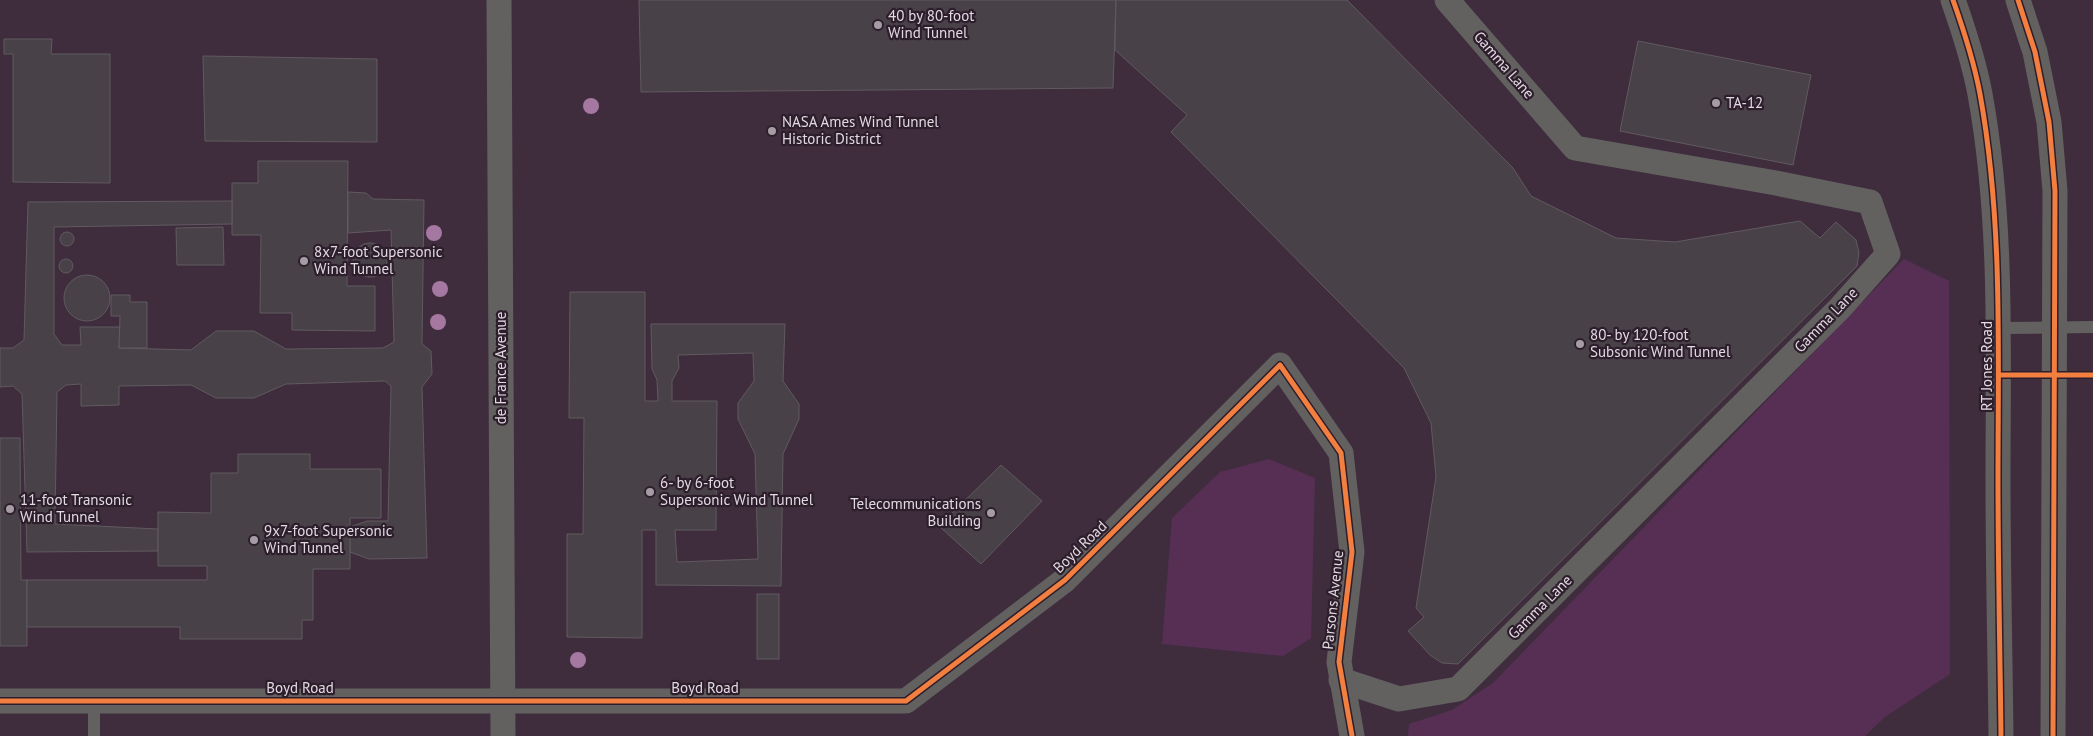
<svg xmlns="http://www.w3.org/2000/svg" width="2093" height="736" viewBox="0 0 2093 736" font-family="'PT Sans',sans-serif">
<rect width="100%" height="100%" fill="#342c33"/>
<rect fill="#3f2d3d" x="0" y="0" width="2093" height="736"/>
<g fill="#572f55">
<path d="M1904 259 1949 281 1950 674 1885 717 1865 736H1408L1409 724 1452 710 1493 683Z"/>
<path d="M1269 459 1315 478 1311 638 1283 656 1162 644 1172 518 1220 472Z"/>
</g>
<g fill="#484147" stroke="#615a60" fill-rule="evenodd">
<path d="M639 0H1116L1113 88 641 92Z"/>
<path d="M1116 0H1347L1513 168 1531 196 1616 238 1675 242 1800 221 1820 238 1836 222 1856 240 1859 253 1857 266 1458 664 1442 663 1430 655 1408 631 1424 617 1416 608 1436 477 1431 423 1404 368 1171 132 1187 115 1115 50Z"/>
<path d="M4 39H52L51 54H110V183L13 182V54H4Z"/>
<path d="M1638 41 1811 75 1793 165 1620 131Z"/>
<path d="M203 56 377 59V142L205 141Z"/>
<path d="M258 161H348L347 286H375V331L292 330V313H260L261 235H232V183H258Z"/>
<path d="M348 192 366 193 373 199 424 200 422 344 431 351 432 374 422 387 427 558 369 559 350 552V527L367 521H388L391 386 385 381 286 384 254 398H216L191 385 119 386V405L81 406V384L66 385 57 392 55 524 158 529V551L27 552 22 394 13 386 0 387V348H13L24 340 28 202 232 201V224L54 227V334L62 345H81L80 327H120L119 348 191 350 216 331H254L286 349 383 348 394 342 391 230 348 233Z"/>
<path d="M223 227 224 265H177L176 228Z"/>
<circle cx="67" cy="239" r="7"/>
<circle cx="370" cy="260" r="17"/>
<circle cx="66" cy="266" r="7"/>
<circle cx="87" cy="298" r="23"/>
<path d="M570 292H645V401H658L657 380 652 369 651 324H785L783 381 799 404V419L783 454 781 586 656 585V530H642V638L567 637V534H583L584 418H569ZM753 353 754 381 738 403V419L755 454 758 559 677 562 675 530H716L717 401H672V381L679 368 678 355Z"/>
<path d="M111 295H130V302H147V348H119L120 316H111Z"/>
<path d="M0 438H20L21 580H27V646H0Z"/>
<path d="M238 454H310V469H381V518H350V569H313V620H302V639H180V627H27V580H207V566H158V512L211 513V473H238Z"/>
<path d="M1001 465 1042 501 981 564 939 526Z"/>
<rect x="757" y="594" width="22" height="65"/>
</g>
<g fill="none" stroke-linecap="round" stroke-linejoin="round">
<g stroke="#626160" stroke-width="12">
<path d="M2000 328 2093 327"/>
<path d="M94 736V701"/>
</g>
<g stroke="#626160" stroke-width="25">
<path d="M499 0 503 736"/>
<path d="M1953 0C1964 31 1974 62 1980 94 2003 221 1998 351 1998 479 1998 565 2000 650 2001 736"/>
<path d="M2018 0 2035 52 2049 122 2055 191 2053 736"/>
<path d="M1341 680 1399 699 1458 689 1840 308 1888 254 1870 202 1776 183 1575 148 1447 0"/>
<path d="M0 701H906L1065 580 1280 365 1341 453 1352 552 1339 662 1352 736"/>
</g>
<defs>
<g id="cycleway">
<path d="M1953 0C1964 31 1974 62 1980 94 2003 221 1998 351 1998 479 1998 565 2000 650 2001 736"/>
<path d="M2018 0 2035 52 2049 122 2055 191 2053 736"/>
<path d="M2000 375H2093"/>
<path d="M0 701H906L1065 580 1280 365 1341 453 1352 552 1339 662 1352 736"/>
</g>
</defs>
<use href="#cycleway" stroke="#2d1e2c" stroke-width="8"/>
<use href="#cycleway" stroke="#f27e40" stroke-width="5"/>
</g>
<g fill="#a478a0">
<circle cx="591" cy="106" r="8"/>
<circle cx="434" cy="233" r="8"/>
<circle cx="440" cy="289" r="8"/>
<circle cx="438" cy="322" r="8"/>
<circle cx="578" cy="660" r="8"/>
</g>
<g fill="#a69ca5" stroke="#2d1e2c" stroke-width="2">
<circle cx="878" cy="25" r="5"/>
<circle cx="1716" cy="103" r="5"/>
<circle cx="772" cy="131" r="5"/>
<circle cx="304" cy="261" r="5"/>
<circle cx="1580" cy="344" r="5"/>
<circle cx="650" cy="492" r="5"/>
<circle cx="10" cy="509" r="5"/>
<circle cx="991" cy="513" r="5"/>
<circle cx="254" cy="540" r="5"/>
</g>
<g text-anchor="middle" stroke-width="4.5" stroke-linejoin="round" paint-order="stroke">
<g font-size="15" fill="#e3d9e2" stroke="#2d1e2c" text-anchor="start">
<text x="888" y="21">40 by 80-foot<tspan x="888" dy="17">Wind Tunnel</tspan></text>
<text x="1726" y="108">TA-12</text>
<text x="782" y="127">NASA Ames Wind Tunnel<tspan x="782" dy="17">Historic District</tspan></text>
<text x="314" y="257">8x7-foot Supersonic<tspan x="314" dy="17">Wind Tunnel</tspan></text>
<text x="1590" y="340">80- by 120-foot<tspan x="1590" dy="17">Subsonic Wind Tunnel</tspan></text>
<text x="660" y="488">6- by 6-foot<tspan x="660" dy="17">Supersonic Wind Tunnel</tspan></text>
<text x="20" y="505">11-foot Transonic<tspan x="20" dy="17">Wind Tunnel</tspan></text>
<text x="981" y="509" text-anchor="end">Telecommunications<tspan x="981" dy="17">Building</tspan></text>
<text x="264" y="536">9x7-foot Supersonic<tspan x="264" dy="17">Wind Tunnel</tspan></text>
</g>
<g font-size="15" fill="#e3d9e2" stroke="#2d1e2c">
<text transform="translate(1504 65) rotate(49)" y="5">Gamma Lane</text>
<text transform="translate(1826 320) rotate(-46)" y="5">Gamma Lane</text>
<text transform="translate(1987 366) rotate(-90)" y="5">RT Jones Road</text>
<text transform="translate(501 368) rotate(-90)" y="5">de France Avenue</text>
<text transform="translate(1080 547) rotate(-44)" y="5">Boyd Road</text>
<text transform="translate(1333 600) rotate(-84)" y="5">Parsons Avenue</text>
<text transform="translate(1540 607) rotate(-45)" y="5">Gamma Lane</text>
<text x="300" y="693">Boyd Road</text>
<text x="705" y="693">Boyd Road</text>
</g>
</g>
</svg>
